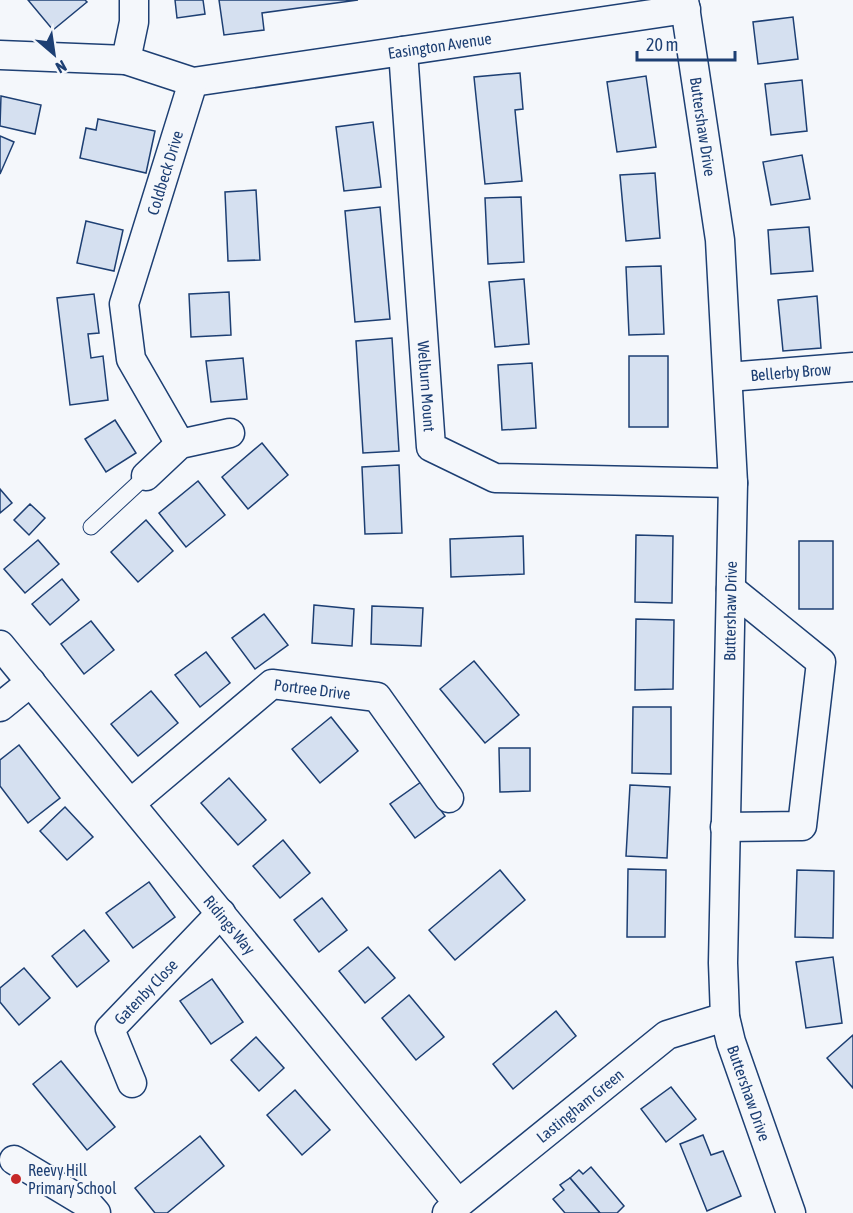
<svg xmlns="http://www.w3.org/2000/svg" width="853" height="1213" viewBox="0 0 853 1213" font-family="'Asap Condensed',sans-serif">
<rect width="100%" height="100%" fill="#f4f7fb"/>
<g fill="#d5e0f0" stroke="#1d3f73" stroke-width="1.5">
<path d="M28 0H85L87 2 53 30Z"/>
<path d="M175 0H203L205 14 177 18Z"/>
<path d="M219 0H358L262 13 264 30 224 35Z"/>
<path d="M793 17 798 59 758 64 753 22Z"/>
<path d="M520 73 523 109 515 110 522 181 485 184 474 77Z"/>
<path d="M646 76 656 147 617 152 607 82Z"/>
<path d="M802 80 807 131 771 135 765 84Z"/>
<path d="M1 96 41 105 35 134 0 126Z"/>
<path d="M98 119 155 131 146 173 80 158 86 128 96 130Z"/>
<path d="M373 122 381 187 344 191 336 127Z"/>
<path d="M0 136 14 142 0 174Z"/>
<path d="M802 155 810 199 771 205 763 162Z"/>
<path d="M655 173 660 238 626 241 620 175Z"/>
<path d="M256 190 260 260 228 261 225 192Z"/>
<path d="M521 197 524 262 488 264 485 198Z"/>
<path d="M380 207 390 319 355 322 345 211Z"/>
<path d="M86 221 123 230 114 271 77 263Z"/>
<path d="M809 227 813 271 771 274 768 230Z"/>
<path d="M661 266 664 334 629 335 626 267Z"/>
<path d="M524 279 529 344 495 347 489 282Z"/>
<path d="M229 292 231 335 191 337 189 294Z"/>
<path d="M94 294 99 333 88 334 91 358 103 356 108 400 70 405 57 298Z"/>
<path d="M817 296 821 348 783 351 778 300Z"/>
<path d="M392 338 399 451 363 453 356 341Z"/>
<rect x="629" y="356" width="39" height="71"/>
<path d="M243 358 247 399 211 402 206 361Z"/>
<path d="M532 363 536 428 502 430 498 365Z"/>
<path d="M115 420 136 453 106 472 85 439Z"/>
<path d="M262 443 288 475 248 509 222 477Z"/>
<path d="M399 465 402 533 365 534 362 467Z"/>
<path d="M198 481 225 515 186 547 159 513Z"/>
<path d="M0 489 12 503 0 513Z"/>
<path d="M30 504 45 518 29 535 14 520Z"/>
<path d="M146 520 173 551 138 582 111 552Z"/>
<path d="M636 535 673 536 672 603 635 602Z"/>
<path d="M523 536 524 574 451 577 450 539Z"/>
<path d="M38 540 59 564 25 593 4 569Z"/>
<rect x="799" y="541" width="34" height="68"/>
<path d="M62 579 79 600 50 625 32 604Z"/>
<path d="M314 605 354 609 352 646 312 643Z"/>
<path d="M372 606 423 608 421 646 371 644Z"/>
<path d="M264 614 288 645 255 669 232 638Z"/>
<path d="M636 619 674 620 673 689 635 690Z"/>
<path d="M91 621 114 650 84 674 61 644Z"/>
<path d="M206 652 230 683 200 707 175 675Z"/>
<path d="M474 661 519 715 485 743 440 689Z"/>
<path d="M151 691 178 723 138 756 111 724Z"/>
<path d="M633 707H671V774L632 773Z"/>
<path d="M331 717 358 751 320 783 292 749Z"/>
<path d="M19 745 60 798 28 823 0 786V760Z"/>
<path d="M499 748H530V791L500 792Z"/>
<path d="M229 778 266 820 238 845 201 803Z"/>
<path d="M421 782 445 816 415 838 390 804Z"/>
<path d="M630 785 670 787 667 858 626 856Z"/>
<path d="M65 807 93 837 67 860 40 831Z"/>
<path d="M283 840 310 873 280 898 253 866Z"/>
<path d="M628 869 666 870 665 937H627Z"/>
<path d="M500 870 525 900 455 960 429 930Z"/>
<path d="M797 870 834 871 833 938 795 937Z"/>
<path d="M149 882 175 917 133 948 106 913Z"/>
<path d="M322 898 347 930 319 952 294 920Z"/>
<path d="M84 930 109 961 77 987 52 956Z"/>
<path d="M368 947 395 978 365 1003 339 971Z"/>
<path d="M833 957 842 1023 806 1028 796 962Z"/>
<path d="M24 968 50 998 19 1025 0 1002V988Z"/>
<path d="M212 979 243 1022 211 1044 180 1001Z"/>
<path d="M409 995 444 1037 416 1060 382 1018Z"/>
<path d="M556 1011 576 1036 513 1089 493 1064Z"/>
<path d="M853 1035V1088L827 1058Z"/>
<path d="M256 1037 284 1068 259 1091 231 1060Z"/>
<path d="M61 1061 115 1127 87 1150 33 1084Z"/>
<path d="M671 1087 696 1119 666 1142 641 1109Z"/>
<path d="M295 1090 330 1130 302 1155 267 1115Z"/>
<path d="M703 1135 711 1155 723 1151 741 1196 707 1211 680 1144Z"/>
<path d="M200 1136 224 1166 167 1213H155L135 1188Z"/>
<path d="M591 1167 624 1206 617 1213H600L570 1178 579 1170 583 1174Z"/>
<path d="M570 1178 600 1213H565L553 1199 564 1190 560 1185Z"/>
</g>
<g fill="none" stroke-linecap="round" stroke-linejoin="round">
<defs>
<path id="lane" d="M91 527 146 476"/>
<g id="street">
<path id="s1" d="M684 0 720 240 733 483 723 963 725 1017 731 1042 791 1213"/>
<path id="s2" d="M403 51 431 447 495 478 733 483"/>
<path id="s3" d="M0 55 126 60 193 82 686 9"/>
<path d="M126 60 134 22V0"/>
<path id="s4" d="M728 377 853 367"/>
<path id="s5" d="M180 444 131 359 124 304 193 82"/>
<path d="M146 476 180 444 230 433"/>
<path id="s6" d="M0 645 458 1203"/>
<path d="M0 707 31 682"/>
<path id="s7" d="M131 803 272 684 377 697 449 798"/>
<path d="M725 827 802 826 821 662 731 589"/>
<path id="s8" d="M132 1083 110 1029 221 913"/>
<path d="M14 1160 89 1205 96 1213"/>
<path id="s9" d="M447 1213 667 1035 725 1017"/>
</g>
</defs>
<use href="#lane" stroke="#1d3f73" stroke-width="17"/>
<use href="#street" stroke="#1d3f73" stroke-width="31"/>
<use href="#lane" stroke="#f4f7fb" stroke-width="15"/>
<use href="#street" stroke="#f4f7fb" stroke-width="28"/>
</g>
<circle fill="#c62828" stroke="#f4f7fb" stroke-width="2" cx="16" cy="1179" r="6"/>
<g text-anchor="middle" stroke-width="4.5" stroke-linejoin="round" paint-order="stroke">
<g font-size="16" fill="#1d3f73" stroke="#f4f7fb">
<text dy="6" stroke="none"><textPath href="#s3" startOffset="446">Easington Avenue</textPath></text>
<text dy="6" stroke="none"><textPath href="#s1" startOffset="128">Buttershaw Drive</textPath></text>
<text dy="6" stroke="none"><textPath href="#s5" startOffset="291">Coldbeck Drive</textPath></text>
<text dy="6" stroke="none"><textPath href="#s4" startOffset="63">Bellerby Brow</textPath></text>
<text dy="6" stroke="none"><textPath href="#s2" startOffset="336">Welburn Mount</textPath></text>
<text transform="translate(730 611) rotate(-89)" y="6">Buttershaw Drive</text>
<text dy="6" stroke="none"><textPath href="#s7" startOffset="225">Portree Drive</textPath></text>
<text dy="6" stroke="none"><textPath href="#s6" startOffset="362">Ridings Way</textPath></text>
<text dy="6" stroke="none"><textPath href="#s8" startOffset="110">Gatenby Close</textPath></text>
<text dy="6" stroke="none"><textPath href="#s1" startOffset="1100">Buttershaw Drive</textPath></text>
<text dy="6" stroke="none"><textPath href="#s9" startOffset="171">Lastingham Green</textPath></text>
</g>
<g font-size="16" fill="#1d3f73" stroke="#f4f7fb" text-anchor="start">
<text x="28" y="1176">Reevy Hill<tspan x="28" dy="18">Primary School</tspan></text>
</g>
</g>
<g transform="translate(54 54) rotate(151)" stroke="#f4f7fb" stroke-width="4.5" paint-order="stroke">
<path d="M0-4.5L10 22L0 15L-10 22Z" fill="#1d3f73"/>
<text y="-9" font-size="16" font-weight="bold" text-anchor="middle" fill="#1d3f73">N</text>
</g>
<path d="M637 51v9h98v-9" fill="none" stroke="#1d3f73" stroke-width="3"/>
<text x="646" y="51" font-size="18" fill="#1d3f73" stroke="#f4f7fb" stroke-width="4.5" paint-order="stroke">20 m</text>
</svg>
